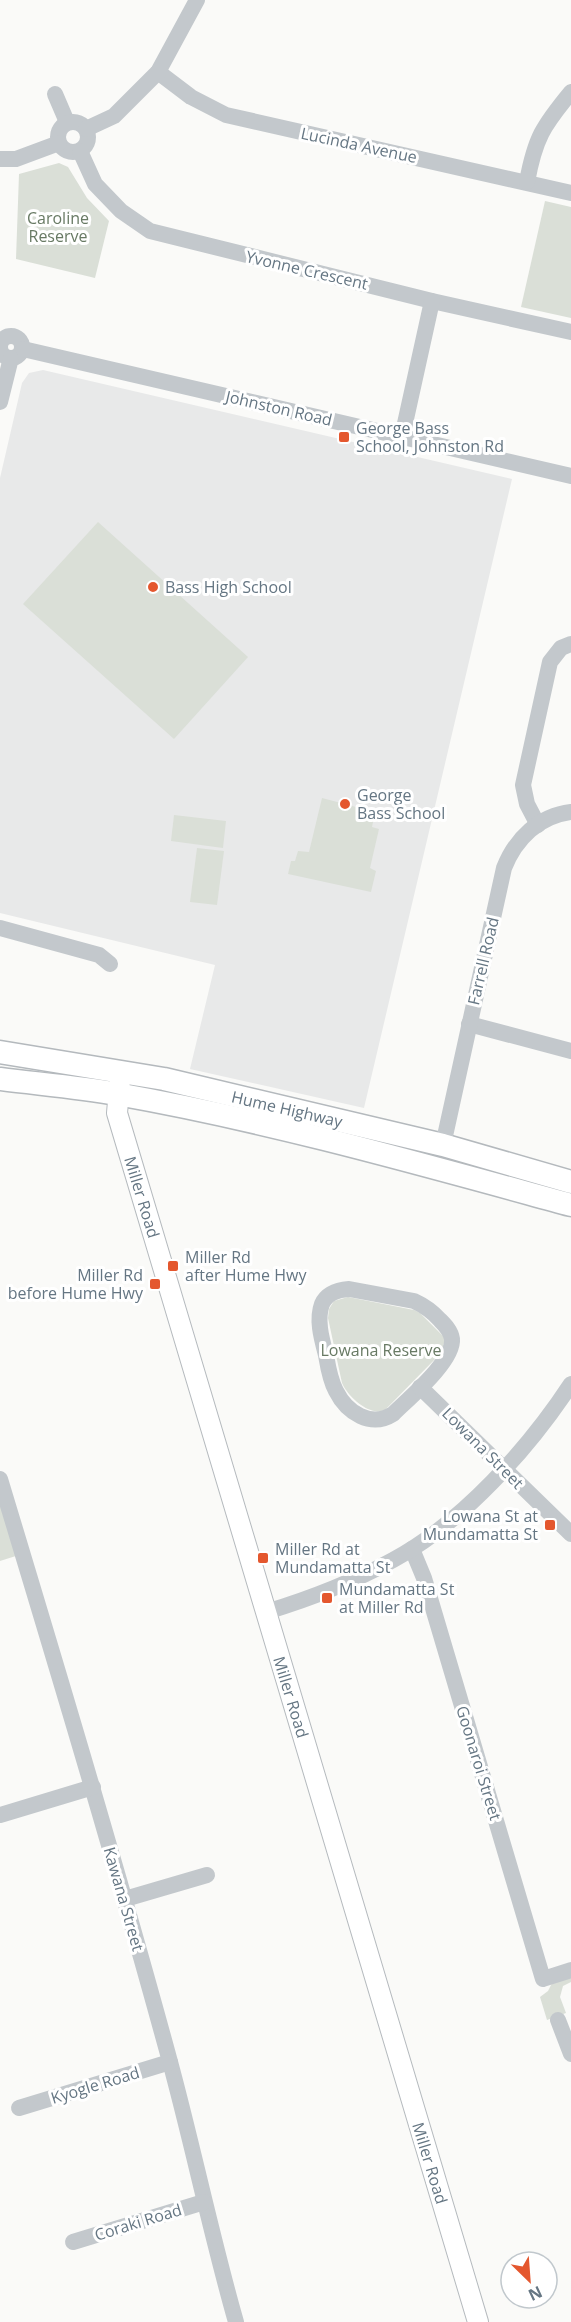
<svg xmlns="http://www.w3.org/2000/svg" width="571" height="2322" viewBox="0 0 571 2322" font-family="'Open Sans',sans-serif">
<rect width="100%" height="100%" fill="#fafaf8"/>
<path fill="#e8e9e9" d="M43 370 512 479 364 1108 190 1069 215 965 0 913V478L22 383 29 373Z"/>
<g fill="#dadfd7">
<path d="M59 163 68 167 87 198 109 221 95 278 16 259 19 174Z"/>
<path d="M545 201 571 207V318L521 307Z"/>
<path d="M98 522 248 657 174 739 23 604Z"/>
<path d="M322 798 375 812 372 827 379 829 370 868 376 871 371 892 288 874 291 861H295L298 851 309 852Z"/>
<path d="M174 815 226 821 223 848 171 841Z"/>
<path d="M197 848 224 851 217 905 190 902Z"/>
<path d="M348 1297 414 1310 420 1313 444 1337V1343L441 1353 385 1410C370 1417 348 1397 342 1383L328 1318 329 1309 334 1301Z"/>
<path d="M0 1495 19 1555 0 1561Z"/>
<path d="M571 1978V1982L563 1986 560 1997 566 2013 547 2020 540 1997 548 1991 552 1983Z"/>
</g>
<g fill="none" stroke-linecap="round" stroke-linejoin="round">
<defs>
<path id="major" d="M120 1079 117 1113 478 2322"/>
<g id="highway">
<path d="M0 1052 164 1079 443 1145 571 1182"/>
<path d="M0 1079C39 1084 78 1087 117 1094 270 1121 421 1164 571 1205"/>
</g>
</defs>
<use href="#major" stroke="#b5babe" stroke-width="22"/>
<use href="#highway" stroke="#b4b9bd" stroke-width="25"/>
<g stroke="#c3c8cc" stroke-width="16">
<path d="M158 72 191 97 226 115 571 193"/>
<path d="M55 94 67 122"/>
<circle cx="73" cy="137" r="15"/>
<path d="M86 129 114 116 158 72 197 0"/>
<path d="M80 151 95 184 121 211 150 231 432 301 571 332"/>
<path d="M0 159H16L59 143"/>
<path d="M527 182C535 138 543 126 571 92"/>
<circle cx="11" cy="347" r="11"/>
<path d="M23 349 571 476"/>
<path d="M0 402 11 358"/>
<path d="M402 437 432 301"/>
<path d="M538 825 527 804 523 785 550 662 561 648 571 644"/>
<path d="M0 928 99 955 110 964"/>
<path d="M469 1024 571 1051"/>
<path d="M443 1145 504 868C516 838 539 816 571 812"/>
<path d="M349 1289 414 1301C425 1306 432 1311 440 1320 445 1325 451 1331 452 1339 454 1361 408 1399 393 1414 371 1428 347 1413 336 1391 330 1380 328 1367 326 1355 322 1340 316 1320 322 1304 327 1293 337 1290 349 1289Z"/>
<path d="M420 1387 571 1534"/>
<path d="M0 1479C58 1671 116 1864 169 2058 193 2146 211 2235 236 2322"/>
<path d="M412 1549 424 1578 543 1979 571 1970"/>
<path d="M266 1612C309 1599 353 1582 393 1560 462 1523 529 1448 571 1384"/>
<path d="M0 1815 93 1787"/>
<path d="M125 1899 207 1875"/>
<path d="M558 2020 571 2054"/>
<path d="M19 2108 170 2062"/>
<path d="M73 2242 204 2202"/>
</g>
<use href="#major" stroke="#fff" stroke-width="20"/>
<use href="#highway" stroke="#fff" stroke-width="22"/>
</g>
<g fill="#e4572e" stroke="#fff" stroke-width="2">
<rect x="338" y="431" width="12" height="12" rx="3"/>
<circle cx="153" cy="587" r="6"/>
<circle cx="345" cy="804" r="6"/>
<rect x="167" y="1260" width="12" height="12" rx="3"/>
<rect x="149" y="1278" width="12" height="12" rx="3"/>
<rect x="544" y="1519" width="12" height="12" rx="3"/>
<rect x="257" y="1552" width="12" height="12" rx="3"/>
<rect x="321" y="1592" width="12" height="12" rx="3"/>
</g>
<g text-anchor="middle" stroke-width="6" stroke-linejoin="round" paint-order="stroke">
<g font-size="16" fill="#657683" stroke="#fff">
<text transform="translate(359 145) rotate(12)" y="6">Lucinda Avenue</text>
<text transform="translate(307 270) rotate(13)" y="6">Yvonne Crescent</text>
<text transform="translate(279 408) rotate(13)" y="6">Johnston Road</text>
<text transform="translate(483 961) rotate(-77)" y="6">Farrell Road</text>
<text transform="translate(287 1109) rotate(13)" y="6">Hume Highway</text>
<text transform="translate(142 1197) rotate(73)" y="6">Miller Road</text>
<text transform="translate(483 1448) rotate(45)" y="6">Lowana Street</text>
<text transform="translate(291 1697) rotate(73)" y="6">Miller Road</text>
<text transform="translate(479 1763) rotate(73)" y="6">Goonaroi Street</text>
<text transform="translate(124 1899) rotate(74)" y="6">Kawana Street</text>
<text transform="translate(95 2085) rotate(-17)" y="6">Kyogle Road</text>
<text transform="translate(430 2163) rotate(73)" y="6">Miller Road</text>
<text transform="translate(138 2222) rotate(-17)" y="6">Coraki Road</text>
</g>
<g font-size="16" fill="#687a64" stroke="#fff">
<text x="58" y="224">Caroline<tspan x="58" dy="18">Reserve</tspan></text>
<text x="381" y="1356">Lowana Reserve</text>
</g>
<g font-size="16" fill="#657683" stroke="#fff" text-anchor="start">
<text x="356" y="434">George Bass<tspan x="356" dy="18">School, Johnston Rd</tspan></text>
<text x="165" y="593">Bass High School</text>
<text x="357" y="801">George<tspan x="357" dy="18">Bass School</tspan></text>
<text x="185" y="1263">Miller Rd<tspan x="185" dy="18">after Hume Hwy</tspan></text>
<text x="143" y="1281" text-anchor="end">Miller Rd<tspan x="143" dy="18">before Hume Hwy</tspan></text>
<text x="538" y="1522" text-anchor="end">Lowana St at<tspan x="538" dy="18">Mundamatta St</tspan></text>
<text x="275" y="1555">Miller Rd at<tspan x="275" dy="18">Mundamatta St</tspan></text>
<text x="339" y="1595">Mundamatta St<tspan x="339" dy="18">at Miller Rd</tspan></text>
</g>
</g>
<g transform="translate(529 2280) rotate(155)"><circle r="28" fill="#ffffff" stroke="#c1c8cd" stroke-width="1.5"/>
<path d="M0-4.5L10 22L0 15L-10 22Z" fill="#e4572e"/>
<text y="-9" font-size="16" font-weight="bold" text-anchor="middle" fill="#657683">N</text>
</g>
</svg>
